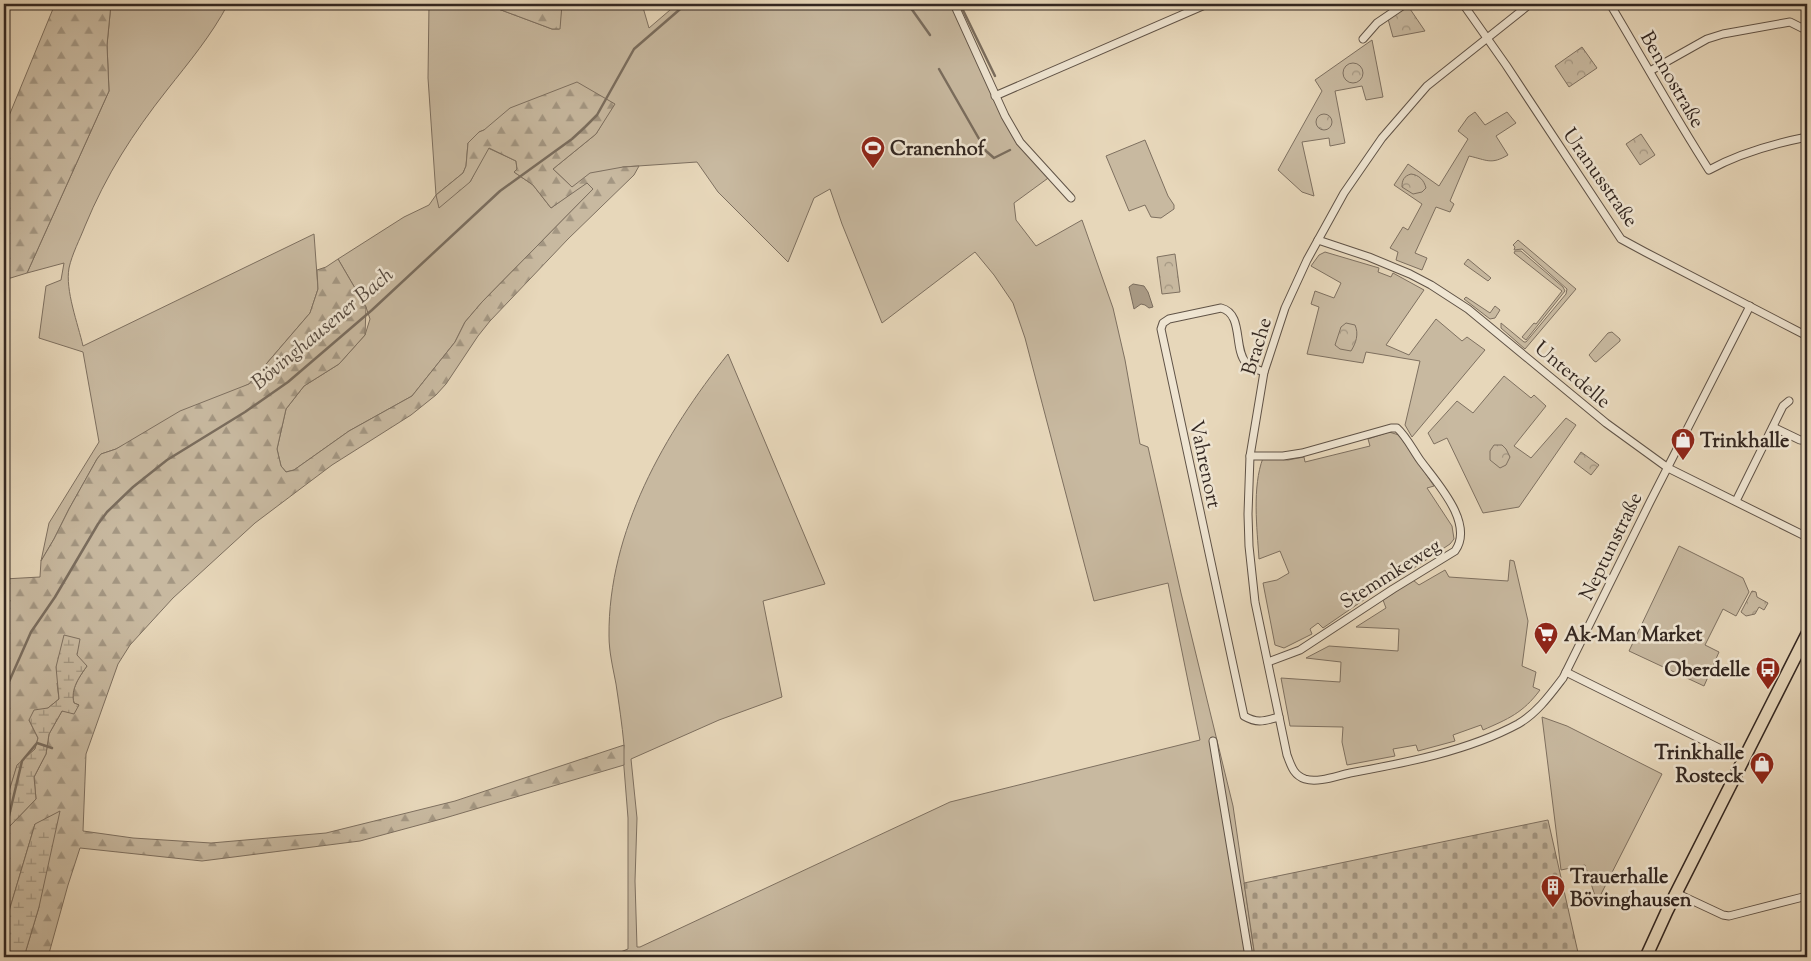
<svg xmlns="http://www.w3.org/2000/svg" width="1811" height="961" viewBox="0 0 1811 961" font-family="'Sorts Mill Goudy',serif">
<defs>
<pattern id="forest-firs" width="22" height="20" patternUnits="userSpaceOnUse" patternTransform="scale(1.25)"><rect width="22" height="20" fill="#c8b9a0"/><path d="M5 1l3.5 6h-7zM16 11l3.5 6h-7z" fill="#a39682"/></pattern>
<pattern id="wetland-marsh" width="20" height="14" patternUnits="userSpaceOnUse" patternTransform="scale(1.25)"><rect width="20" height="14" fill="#c8b9a0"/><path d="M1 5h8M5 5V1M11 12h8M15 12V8" fill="none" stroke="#a39682"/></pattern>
<pattern id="cemetery-stones" width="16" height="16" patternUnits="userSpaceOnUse" patternTransform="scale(1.25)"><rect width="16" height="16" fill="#c8b9a0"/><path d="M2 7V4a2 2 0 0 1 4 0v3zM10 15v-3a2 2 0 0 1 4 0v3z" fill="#a39682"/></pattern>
<pattern id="park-crowns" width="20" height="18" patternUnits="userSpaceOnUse" patternTransform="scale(1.25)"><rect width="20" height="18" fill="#c8b9a0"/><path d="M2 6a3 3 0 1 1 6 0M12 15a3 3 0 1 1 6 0" fill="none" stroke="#a39682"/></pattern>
</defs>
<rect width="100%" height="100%" fill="#e7d7ba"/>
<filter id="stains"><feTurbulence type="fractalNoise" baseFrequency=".004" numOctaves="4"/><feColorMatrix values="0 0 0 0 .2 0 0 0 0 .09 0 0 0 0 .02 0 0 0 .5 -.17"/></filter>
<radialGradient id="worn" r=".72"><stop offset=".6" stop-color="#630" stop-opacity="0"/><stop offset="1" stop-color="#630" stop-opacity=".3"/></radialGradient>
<g fill="#c8b9a0" stroke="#7e7060">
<path d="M111 4H228C211 36 189 62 167 90 133 133 106 175 85 226 80 239 72 254 69 268 65 290 78 324 83 346L314 234 318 289 310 313 249 384 116 449 101 454 97 459 69 509 54 539 41 561 49 523 99 442 83 352 39 338 46 286 61 280 64 263 27 273 109 91 107 45Z"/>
<path d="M429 4H485L552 29H559L562 4H642L649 28 677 4H954L1020 142 1051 176 1014 203 1016 220 1036 246 1082 220 1113 308 1125 360 1140 444 1148 447 1181 593 1233 806 1255 957H608L628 949V818L623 755 624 745C622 724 619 704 616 684 613 668 609 652 609 636 608 531 665 433 728 354L825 584 763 601 782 697 719 720 631 759 637 818 635 881 637 947H640L950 802 1200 740 1168 583 1094 601 1025 338 1013 303 994 275 975 252 882 323 842 224 830 189 814 198 788 262 718 192 697 162 623 167 572 187 553 169 596 134 614 104 601 97 484 130 479 132 468 143 466 166 463 173 436 195 470 182 488 148 516 161 517 169 514 172 533 185 551 208 587 182 593 189 482 302 465 322 455 342 412 396 349 431 294 470 286 472 281 466 277 449 286 409 304 386 339 364 365 335 370 319 366 307 338 259 404 217 429 205 436 195 428 78Z"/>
<path d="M1372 40 1383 97 1366 100 1362 86 1335 91 1345 143 1330 146 1329 138 1302 142 1314 196 1302 192 1278 170 1322 91 1315 80Z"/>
<path d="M1475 112 1485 125 1507 112 1516 123 1496 136 1508 155C1491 165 1487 160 1469 156L1450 201 1454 204 1450 212 1436 207 1415 253 1427 258 1422 270 1396 260 1398 252 1390 248 1403 227 1408 230 1422 204 1394 185 1408 164 1439 186 1468 139 1458 131 1468 117Z"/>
<path d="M1145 140 1168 196 1174 205V209L1161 218 1151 217 1145 205 1129 211 1106 156Z"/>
<path d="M1518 240 1576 289 1525 349 1501 328V323L1524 342H1526L1566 294 1567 289 1522 249 1514 250 1515 247 1513 245Z"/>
<path d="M1515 251H1521L1563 287 1565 291 1526 340 1522 337 1534 323 1536 324 1562 291 1514 253Z"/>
<path d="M1325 252 1379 268 1378 272 1391 277 1393 273 1424 290 1386 345 1409 355 1436 319 1462 341 1467 337 1485 350 1412 437 1405 425 1420 361 1366 352 1363 363 1307 354 1319 307 1311 304 1315 291 1334 298 1341 283 1311 266 1319 255Z"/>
<path d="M1468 259 1491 278 1488 281 1464 264Z"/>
<path d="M1466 297 1490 313 1495 306 1500 310 1495 318 1490 319 1464 299Z"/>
<path d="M1612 332 1620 339V341L1596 362 1594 361 1589 355 1608 333Z"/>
<path d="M1504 376 1531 398 1534 395 1546 406 1514 446 1531 458 1566 418 1576 425 1519 507 1483 513 1447 438 1434 444 1428 433 1457 401 1473 413Z"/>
<path d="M1389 432 1399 435 1434 486 1427 488 1452 526 1454 539 1450 544 1414 568 1405 561 1391 573 1394 579 1323 628 1318 623 1310 629 1312 634 1284 648 1275 645 1263 583 1277 580 1289 573 1280 551 1259 559C1257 528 1252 487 1263 458L1288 460 1304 457 1305 462 1370 446 1368 439Z"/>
<path d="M1679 546 1743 578 1749 592 1736 616 1723 609 1705 645 1719 652 1704 686 1629 651Z"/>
<path d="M1510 560 1514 561 1528 621 1522 666 1536 672 1533 687 1540 690C1523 713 1508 719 1483 730L1481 725 1453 735 1455 741 1418 751 1416 745 1393 749 1395 756 1347 765 1342 742 1343 727 1290 726 1281 678 1340 682 1341 662 1306 658 1329 646 1398 651 1399 629 1356 627 1386 608 1383 600 1413 580 1419 585 1445 570 1449 577 1508 581Z"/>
<path d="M1542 717 1567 726 1662 774 1597 902 1585 865 1561 870Z"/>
</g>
<g fill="url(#forest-firs)" stroke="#7e7060">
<path d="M55 4H111L107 45 109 91 27 273 4 280V128Z"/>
<path d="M485 4H562L560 29H552Z"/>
<path d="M577 82 615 104 596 134 553 169 572 187 590 173 623 167 639 166 634 175 568 239 490 321 478 336 446 384 436 395 411 415 332 465 255 523 173 598 130 645 118 664 86 754 83 831 133 838 211 843 326 833 455 801 624 745V765L445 818 360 841 202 861 80 848 68 885 48 957H24L39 907 35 824 4 928V836L8 828 36 799 34 777 46 754 49 734 62 711 79 705 74 703C70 689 80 676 87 666L57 683 59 699 48 708 29 720 38 738 35 749 17 766 4 808V628L10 600H4V579L40 577 41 561 54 539 69 509 97 459 101 454 116 449 180 411 249 384 310 313 318 289 317 270 326 267 338 259 366 307 365 335 339 364 304 386 286 409 277 449 281 466 286 472 294 470 349 431 412 396 455 342 465 322 482 302 593 189 587 183 551 208 533 185 514 172 517 169 516 161 489 148 470 182 439 208 436 195 463 173 466 166 468 143 479 132 484 130 510 108Z"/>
</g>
<g fill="url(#wetland-marsh)" stroke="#7e7060">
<path d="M64 635 80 639 77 655 87 666C80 676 70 689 74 703L79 705 74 714 62 711 49 734 46 754 34 777 36 799 8 828 4 836V808L17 765 35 749 38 738 29 720 34 710 48 708 59 699 56 667Z"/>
<path d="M60 811 39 907 24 957H4V928L35 824Z"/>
</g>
<path fill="url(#cemetery-stones)" stroke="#7e7060" d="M1548 820 1579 957H1255L1244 883Z"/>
<g fill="url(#park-crowns)" stroke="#7e7060">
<path d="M1408 6 1425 31 1393 37 1388 19Z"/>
<path d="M1582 47 1597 68 1569 87 1555 66Z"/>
<circle cx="1353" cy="73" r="10"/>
<circle cx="1324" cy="122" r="8"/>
<path d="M1641 134 1655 155 1640 165 1626 144Z"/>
<path d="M1411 174C1419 175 1424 180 1426 188L1422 192 1413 194 1402 187C1402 180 1404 176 1411 174Z"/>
<path d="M1175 254 1180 292 1162 294 1157 257Z"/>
<path d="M1346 323 1355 325C1359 334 1356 343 1351 351L1340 349 1335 345 1341 327Z"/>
<path d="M1494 445H1502L1506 449 1510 457 1506 465 1500 468 1490 460V451Z"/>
<path d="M1581 452 1599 465 1591 475 1574 462Z"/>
<path d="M1752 591 1756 592 1757 597 1768 603 1764 610 1759 607 1755 614 1746 616 1741 612Z"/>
</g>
<path fill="#aa9b86" stroke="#7a6d5e" d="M1133 284 1144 286 1148 292 1153 307 1149 308 1145 305 1141 304 1134 309 1129 287Z"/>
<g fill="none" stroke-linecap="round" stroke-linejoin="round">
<g stroke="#7a6d5e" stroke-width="2.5">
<path d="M908 4 930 35"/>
<path d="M960 4 995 76"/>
<path d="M939 69 986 151 994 158 1010 150"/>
<path d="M4 693 31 632 55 597 98 524 107 512 133 487 167 460 245 412 288 382 372 310 500 191 572 139 585 127 597 115 634 49 686 4"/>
<path d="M4 826 8 820 22 761 37 743 52 748"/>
</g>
<defs>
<g id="minor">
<path d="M954 4 1005 116 1020 142 1071 198"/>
<path d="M1463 4 1506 65 1621 239 1645 252 1807 336"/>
<path d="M1530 4 1427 86 1382 138 1344 193 1307 260 1285 308 1264 372 1250 456 1248 514 1249 546 1255 602 1287 755C1291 765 1293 775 1305 779 1318 783 1336 776 1350 773 1405 763 1468 751 1518 724 1537 713 1550 695 1563 678L1650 502 1750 306"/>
<path d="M1610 4C1643 59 1674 116 1709 170 1740 153 1772 144 1807 137"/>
<path d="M1363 39 1377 23 1405 4"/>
<path d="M1650 71 1707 39 1723 34 1790 22 1804 29"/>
<path d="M995 96 1207 4"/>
<path d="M1318 240 1369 257 1410 274 1431 285 1468 309 1606 423 1668 468 1807 537"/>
<path d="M1264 372C1258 370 1250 367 1246 363 1233 348 1244 314 1221 308L1169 319 1163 323 1161 329 1244 716C1258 724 1264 721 1279 717"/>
<path d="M1773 427 1800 440"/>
<path d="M1250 456H1283L1302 453 1391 428H1397C1406 436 1413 450 1420 460 1436 482 1475 523 1455 551L1393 589 1300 650 1268 662"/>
<path d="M1736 501 1783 406 1789 401"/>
<path d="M1566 672 1743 760"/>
<path d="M1213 741 1249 957"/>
<path d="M1676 893 1723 915 1729 916 1807 896"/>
</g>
<path id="primary" d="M1646 957 1667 911 1807 634"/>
</defs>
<use href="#minor" stroke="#605347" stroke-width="9"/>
<use href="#primary" stroke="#332721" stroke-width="14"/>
<use href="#minor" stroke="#efe5d2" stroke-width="7"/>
<use href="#primary" stroke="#e7d7ba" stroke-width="11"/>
</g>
<defs>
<symbol id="stadium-pin" viewBox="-11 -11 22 30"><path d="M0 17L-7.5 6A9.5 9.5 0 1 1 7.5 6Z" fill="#8f2418" stroke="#efe5d2"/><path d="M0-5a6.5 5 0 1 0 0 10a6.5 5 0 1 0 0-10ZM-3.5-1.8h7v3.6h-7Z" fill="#fff"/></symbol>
<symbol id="shop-pin" viewBox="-11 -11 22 30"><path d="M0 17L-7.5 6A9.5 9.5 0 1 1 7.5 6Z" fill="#8f2418" stroke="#efe5d2"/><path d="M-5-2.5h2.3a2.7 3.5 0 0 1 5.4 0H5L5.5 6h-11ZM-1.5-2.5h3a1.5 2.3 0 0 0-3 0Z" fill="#fff"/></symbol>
<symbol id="supermarket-pin" viewBox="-11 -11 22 30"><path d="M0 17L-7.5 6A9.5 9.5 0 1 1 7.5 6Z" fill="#8f2418" stroke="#efe5d2"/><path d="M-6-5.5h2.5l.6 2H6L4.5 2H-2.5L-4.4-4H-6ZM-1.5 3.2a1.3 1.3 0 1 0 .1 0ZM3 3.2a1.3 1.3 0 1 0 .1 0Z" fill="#fff"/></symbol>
<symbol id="bus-pin" viewBox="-11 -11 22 30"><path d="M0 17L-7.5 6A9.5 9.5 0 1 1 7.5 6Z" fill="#8f2418" stroke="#efe5d2"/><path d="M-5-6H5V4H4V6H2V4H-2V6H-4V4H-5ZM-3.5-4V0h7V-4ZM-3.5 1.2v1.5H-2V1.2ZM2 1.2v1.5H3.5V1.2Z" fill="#fff"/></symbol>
<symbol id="building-pin" viewBox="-11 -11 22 30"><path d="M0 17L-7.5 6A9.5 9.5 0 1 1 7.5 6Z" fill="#8f2418" stroke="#efe5d2"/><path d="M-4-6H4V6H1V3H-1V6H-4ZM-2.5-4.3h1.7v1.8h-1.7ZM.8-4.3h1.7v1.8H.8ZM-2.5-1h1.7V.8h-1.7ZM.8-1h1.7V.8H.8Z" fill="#fff"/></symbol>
</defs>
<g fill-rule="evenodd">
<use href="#stadium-pin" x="859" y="134" width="28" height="38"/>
<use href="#shop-pin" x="1669" y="426" width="28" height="38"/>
<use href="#supermarket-pin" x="1532" y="620" width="28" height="38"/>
<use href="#bus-pin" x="1754" y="655" width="28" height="38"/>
<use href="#shop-pin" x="1748" y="750" width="28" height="38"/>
<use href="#building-pin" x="1539" y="873" width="28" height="38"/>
</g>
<g text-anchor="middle" stroke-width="5" stroke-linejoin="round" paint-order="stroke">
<g font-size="20" fill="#332721" stroke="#efe5d2">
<text transform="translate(1673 79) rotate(60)" y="7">Bennostraße</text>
<text transform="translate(1601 177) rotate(55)" y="7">Uranusstraße</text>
<text transform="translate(1256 346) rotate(-73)" y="7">Brache</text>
<text transform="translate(1573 374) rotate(40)" y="7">Unterdelle</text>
<text transform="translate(1206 464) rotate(78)" y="7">Vahrenort</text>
<text transform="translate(1610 546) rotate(-64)" y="7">Neptunstraße</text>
<text transform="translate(1390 573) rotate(-32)" y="7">Stemmkeweg</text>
</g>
<g font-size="20" font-weight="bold" fill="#332721" stroke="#efe5d2" text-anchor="start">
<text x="890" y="155">Cranenhof</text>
<text x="1700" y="447">Trinkhalle</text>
<text x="1564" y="641">Ak-Man Market</text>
<text x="1750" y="676" text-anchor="end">Oberdelle</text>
<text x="1744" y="759" text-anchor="end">Trinkhalle<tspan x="1744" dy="23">Rosteck</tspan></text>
<text x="1570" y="883">Trauerhalle<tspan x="1570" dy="23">Bövinghausen</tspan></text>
</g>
<g font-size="21" font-style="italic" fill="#574a3f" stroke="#efe5d2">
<text transform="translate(322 328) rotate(-40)" y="7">Bövinghausener Bach</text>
</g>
</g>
<rect width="1811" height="961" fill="none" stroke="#e7d7ba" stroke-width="20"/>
<rect x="5" y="5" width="1801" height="951" fill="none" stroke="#332721" stroke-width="2.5"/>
<rect x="10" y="10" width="1791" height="941" fill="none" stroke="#332721"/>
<rect width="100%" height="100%" filter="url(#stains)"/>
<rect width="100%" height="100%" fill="url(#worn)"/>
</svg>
